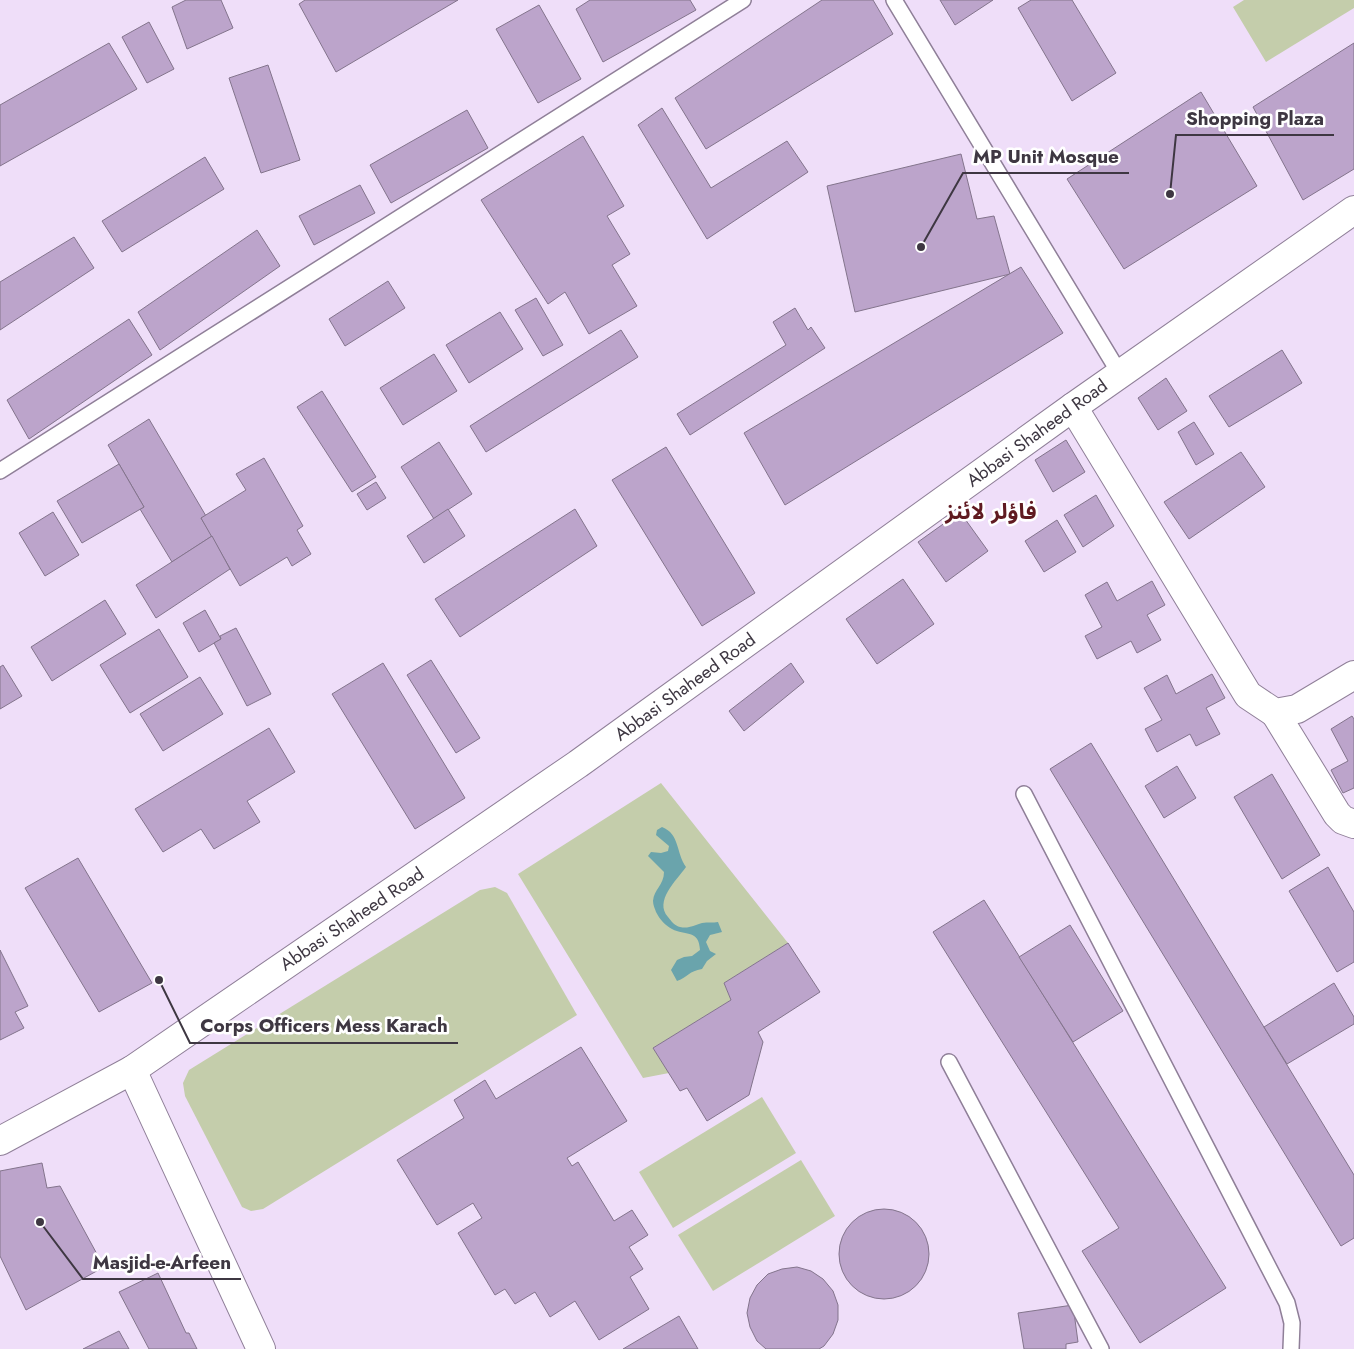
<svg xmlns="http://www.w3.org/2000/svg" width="1354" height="1349" viewBox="0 0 1354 1349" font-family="Jost,'Noto Sans Arabic',sans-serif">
<rect width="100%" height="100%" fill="#efdef9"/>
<g fill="#c4cdab">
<path d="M1244 0H1354V8L1266 62 1233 7Z"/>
<path d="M661 783 788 943 724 983 731 1000 653 1048 669 1073 643 1078 518 874Z"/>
<path d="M495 887 507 893 577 1015 263 1209 251 1211 242 1207 185 1096 183 1083 189 1070 480 890Z"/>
<path d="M762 1097 796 1153 673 1228 639 1172Z"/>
<path d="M801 1160 835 1216 713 1291 678 1235Z"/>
</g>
<path fill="#6aa4ac" d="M662 827C680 834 676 853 686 867 676 881 654 901 668 917 671 921 675 926 680 927 689 929 694 925 702 923 708 922 713 923 718 922L722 932 710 935 706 942 710 951 716 954 707 961 702 969C689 971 688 977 677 981L671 970 677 960 684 957 692 956 700 950C699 929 685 936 672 929 665 925 660 920 656 912 655 909 653 905 653 901 654 889 664 885 664 872L648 856 651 852 661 853 668 851 669 846 656 835 657 830Z"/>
<g fill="#bca4cb" stroke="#83748c">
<path d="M186 0H221L233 28 187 49 172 7Z"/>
<path d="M305 0H458L336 72 299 4Z"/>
<path d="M590 0H690L696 10 603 62 576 9Z"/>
<path d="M822 0H873L893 34 706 149 675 98Z"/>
<path d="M940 0H993L955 25Z"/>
<path d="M1031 0H1072L1116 73 1072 101 1018 8Z"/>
<path d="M539 5 581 79 538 103 496 29Z"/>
<path d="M149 22 174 69 147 83 122 37Z"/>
<path d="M109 43 137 89 0 166V105Z"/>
<path d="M1354 43V169L1303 200 1253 107Z"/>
<path d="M268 65 300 160 261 173 229 78Z"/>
<path d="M1201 92 1257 186 1124 269 1067 179Z"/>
<path d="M662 108 711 188 787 141 808 172 707 239 638 125Z"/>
<path d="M467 110 488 148 391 203 370 165Z"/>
<path d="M583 136 624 206 607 216 630 254 612 265 637 306 589 334 565 292 548 304 481 200Z"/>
<path d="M961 154 977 219 994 216 1010 274 855 312 827 186Z"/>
<path d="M205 157 224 189 122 252 102 221Z"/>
<path d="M360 185 375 213 314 245 299 216Z"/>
<path d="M257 230 280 266 160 350 138 312Z"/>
<path d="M74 237 94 268 0 330V282Z"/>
<path d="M1021 267 1063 333 785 505 744 433Z"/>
<path d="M388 281 405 308 345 346 329 319Z"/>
<path d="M536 298 563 345 543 356 515 310Z"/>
<path d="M795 308 808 330 811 327 825 348 690 435 677 414 786 345 773 322Z"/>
<path d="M500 312 523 349 469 383 446 345Z"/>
<path d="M129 319 152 355 29 439 7 400Z"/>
<path d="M621 330 638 357 486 452 470 426Z"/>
<path d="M1282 350 1302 383 1229 427 1209 396Z"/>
<path d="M434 354 457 391 403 425 380 388Z"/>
<path d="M1166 378 1187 411 1158 430 1138 398Z"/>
<path d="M322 391 376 477 352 492 297 407Z"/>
<path d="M149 419 206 516 201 518 212 536 172 562 140 509 144 507 108 445Z"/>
<path d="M1194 422 1214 454 1196 465 1178 432Z"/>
<path d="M1066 440 1085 472 1053 492 1035 460Z"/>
<path d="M439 442 472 494 434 519 401 467Z"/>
<path d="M666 447 755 593 702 626 612 480Z"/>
<path d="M1241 452 1265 487 1189 539 1164 502Z"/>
<path d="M264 458 303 526 297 530 311 554 292 566 287 557 240 586 201 518 246 490 236 474Z"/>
<path d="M119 464 144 507 82 543 57 501Z"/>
<path d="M376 482 386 498 367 510 357 494Z"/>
<path d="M1096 495 1114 526 1083 547 1064 515Z"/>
<path d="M448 509 465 536 424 563 407 536Z"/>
<path d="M575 509 597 546 460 637 435 599Z"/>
<path d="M53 512 79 555 45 576 19 533Z"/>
<path d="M960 512 988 551 946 582 918 542Z"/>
<path d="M1057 520 1076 552 1044 572 1025 541Z"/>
<path d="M212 536 230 569 156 618 136 585Z"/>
<path d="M903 579 934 624 877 664 846 619Z"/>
<path d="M1152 581 1165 605 1147 615 1161 640 1137 653 1131 641 1097 659 1085 636 1102 627 1085 595 1107 582 1117 601Z"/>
<path d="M105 600 126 634 52 681 31 647Z"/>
<path d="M205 610 221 639 199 652 183 623Z"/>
<path d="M236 628 271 694 247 706 214 643 221 639 220 636Z"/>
<path d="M159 629 188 677 130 713 100 665Z"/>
<path d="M431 660 480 738 456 753 407 675Z"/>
<path d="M383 663 465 798 415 829 332 694Z"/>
<path d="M791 663 804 682 744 731 729 711Z"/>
<path d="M3 665 22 696 0 709V667Z"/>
<path d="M1212 674 1225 698 1206 708 1220 734 1196 746 1190 734 1157 752 1145 729 1162 720 1144 688 1167 675 1176 694Z"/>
<path d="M200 677 223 714 163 751 140 714Z"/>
<path d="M1352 716 1354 719V788L1343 793 1331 770 1348 761 1331 729Z"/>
<path d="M269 728 295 772 247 801 260 822 214 849 201 829 163 852 135 809Z"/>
<path d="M1091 743 1354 1175V1238L1341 1246 1050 769Z"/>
<path d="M1177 766 1196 798 1164 818 1145 786Z"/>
<path d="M1272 774 1320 855 1282 879 1234 797Z"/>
<path d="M78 858 152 983 99 1012 25 888Z"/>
<path d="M1328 867 1354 912V962L1337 972 1289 891Z"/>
<path d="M984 900 1226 1288 1140 1343 1082 1251 1119 1228 933 932Z"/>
<path d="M1070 925 1123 1011 1073 1042 1019 957Z"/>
<path d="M788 943 820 992 758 1032 763 1042 749 1095 707 1121 687 1088 680 1091 653 1048 731 1000 724 983Z"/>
<path d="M0 950 28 1006 15 1012 24 1028 0 1040Z"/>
<path d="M1334 983 1354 1017V1024L1287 1064 1264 1027Z"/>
<path d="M581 1047 627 1121 567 1158 572 1166 578 1162 614 1221 632 1210 648 1235 629 1247 643 1269 630 1277 649 1309 599 1340 575 1301 550 1317 535 1292 515 1304 505 1289 495 1295 458 1233 482 1218 473 1203 437 1225 397 1160 464 1118 454 1100 485 1080 496 1099Z"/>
<path d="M42 1163 47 1188 60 1186 104 1267 26 1310 0 1256V1171Z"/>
<circle cx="884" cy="1254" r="45"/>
<path d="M797 1267 811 1271 823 1279 833 1291 838 1305V1320L833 1334 824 1346 819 1349H766L757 1341 750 1327 747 1313 750 1298 757 1285 768 1274 782 1269Z"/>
<path d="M158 1273 186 1333H189L197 1349H149L119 1292Z"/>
<path d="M1073 1305 1078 1342 1066 1344V1349H1024L1018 1313Z"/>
<path d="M679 1316 698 1349H623Z"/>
<path d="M119 1331 129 1349H83Z"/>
</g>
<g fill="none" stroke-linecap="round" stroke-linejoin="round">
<defs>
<g id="lane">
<path d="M894 0 1120 374"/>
<path d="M0 471 743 0"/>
<path d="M1024 794 1287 1303 1292 1323 1291 1349"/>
<path d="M949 1062 1101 1349"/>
</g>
<g id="street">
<path d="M1073 407 1248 695 1275 713 1297 709 1354 675"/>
<path d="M1275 713 1337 814 1343 820 1354 824"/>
<path d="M132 1070 261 1349"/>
</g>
<path id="secondary" d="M0 1141 132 1070 578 764 1073 407 1354 210"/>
</defs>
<use href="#lane" stroke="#8f7f98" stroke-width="18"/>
<use href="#street" stroke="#8f7f98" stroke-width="30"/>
<use href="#secondary" stroke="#8f7f98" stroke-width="30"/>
<use href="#lane" stroke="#fff" stroke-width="15"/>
<use href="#street" stroke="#fff" stroke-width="28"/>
<use href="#secondary" stroke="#fff" stroke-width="28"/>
</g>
<g text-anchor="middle" stroke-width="5" stroke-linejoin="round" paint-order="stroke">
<g font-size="18" fill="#3e3742" stroke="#fff">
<text transform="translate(1037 433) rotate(-36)" y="6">Abbasi Shaheed Road</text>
<text transform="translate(685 687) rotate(-36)" y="6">Abbasi Shaheed Road</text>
<text transform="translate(352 919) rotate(-34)" y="6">Abbasi Shaheed Road</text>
</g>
<g font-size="22" font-weight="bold" fill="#601a21" stroke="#fff">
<text x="991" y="519">فاؤلر لائنز</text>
</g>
</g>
<path fill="none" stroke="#3e3742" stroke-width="2" d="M1170 194L1176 135H1334M921 247L963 173H1129M159 980L190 1043H458M40 1222L83 1279H241"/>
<g fill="#3e3742" stroke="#fff" stroke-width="2">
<circle cx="1170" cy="194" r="5"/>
<circle cx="921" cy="247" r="5"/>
<circle cx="159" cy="980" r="5"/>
<circle cx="40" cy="1222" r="5"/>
</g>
<g font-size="19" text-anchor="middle" font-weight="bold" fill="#3e3742" stroke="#fff" stroke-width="5" stroke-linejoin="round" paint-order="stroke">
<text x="1255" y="125">Shopping Plaza</text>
<text x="1046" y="163">MP Unit Mosque</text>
<text x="324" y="1032">Corps Officers Mess Karach</text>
<text x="162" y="1269">Masjid-e-Arfeen</text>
</g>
</svg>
